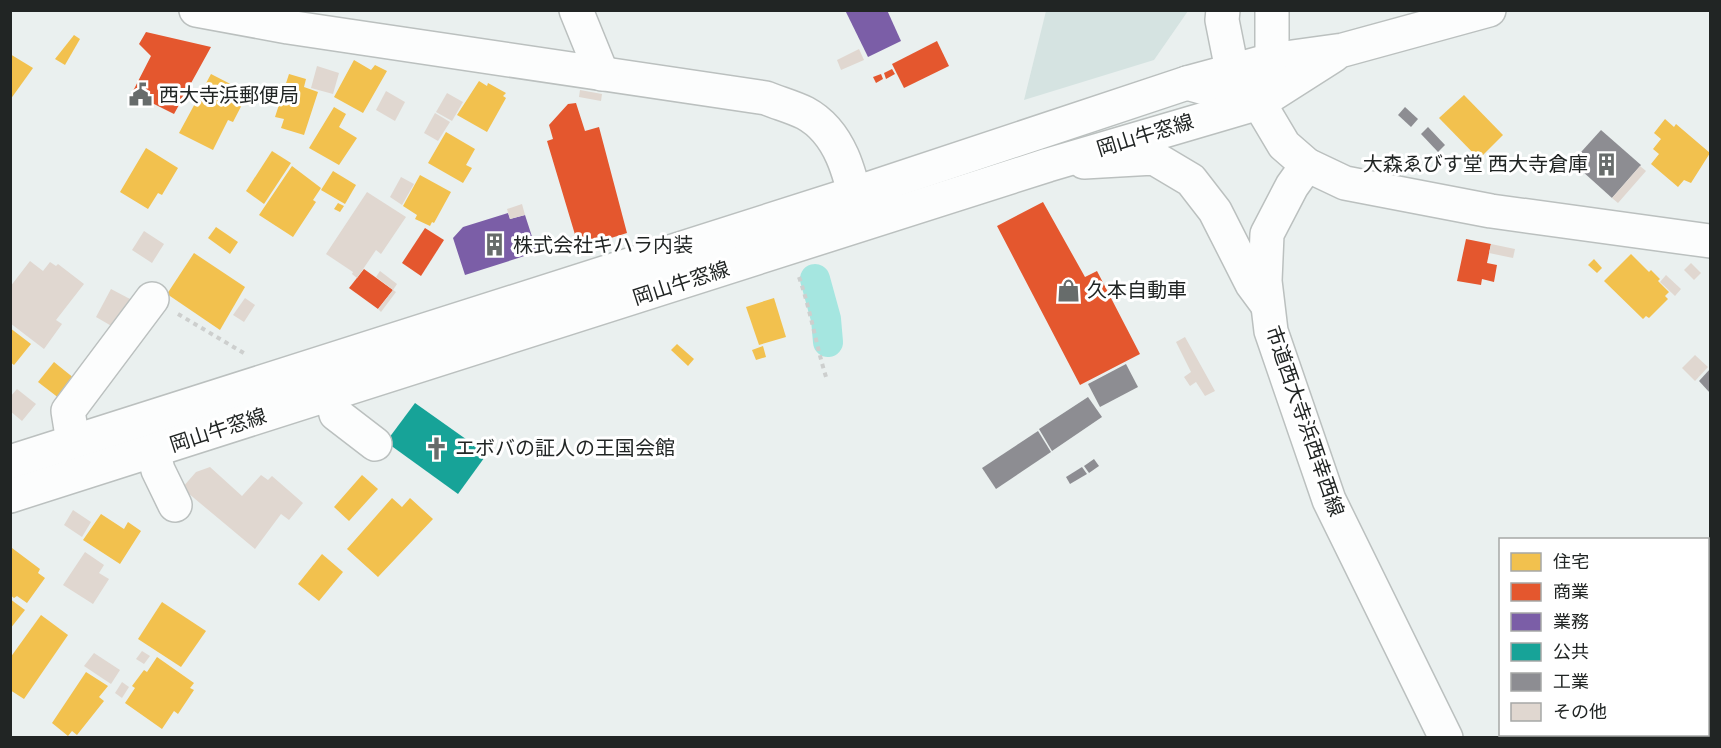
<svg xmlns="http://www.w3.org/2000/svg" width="1721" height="748" viewBox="0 0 1721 748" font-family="Poppins,'Noto Sans JP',sans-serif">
<rect width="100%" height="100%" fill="#eaf0ef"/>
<g fill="#d5e3e1">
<path d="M1046 11V10L1188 11 1154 60 1024 100Z"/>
<path d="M1710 551V650L1708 648V554Z"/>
</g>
<g fill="#f2c14e">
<path d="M74 35 80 39 65 65 55 59Z"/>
<path d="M10 54 33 68 10 100Z"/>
<path d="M354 60 371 70 375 65 387 71 363 113 334 97Z"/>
<path d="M211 74 248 93 233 122 228 120 213 150 179 133Z"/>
<path d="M289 74 306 79 304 87 318 92 304 135 281 128 284 119 275 117Z"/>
<path d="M479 81 487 86 488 83 506 93 503 96 506 98 487 132 457 115Z"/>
<path d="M1464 95 1503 135 1479 159 1439 118Z"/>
<path d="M334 107 346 114 339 127 357 138 339 165 309 148Z"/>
<path d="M1665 119 1674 127 1676 124 1710 153 1691 183 1684 180 1678 187 1651 164 1659 154 1653 149 1661 139 1654 133Z"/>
<path d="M446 132 475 149 466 165 472 168 463 183 428 163Z"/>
<path d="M146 148 178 168 162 195 158 193 148 209 120 192Z"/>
<path d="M272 151 291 163 264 204 246 191Z"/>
<path d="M292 166 321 188 313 200 316 202 293 237 259 215Z"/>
<path d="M333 171 356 185 345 204 321 190Z"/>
<path d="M420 175 451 192 434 223 432 222 430 226 415 219 417 215 403 206Z"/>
<path d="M338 203 344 206 340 212 334 209Z"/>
<path d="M216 227 238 242 230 254 208 238Z"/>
<path d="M194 253 245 287 220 330 167 294Z"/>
<path d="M1631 254 1649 272 1651 270 1660 279 1658 281 1669 292 1665 296 1668 299 1649 318 1646 316 1643 319 1604 281Z"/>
<path d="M1594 259 1602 268 1597 273 1588 265Z"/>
<path d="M774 298 786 337 759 345 746 307Z"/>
<path d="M10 328 31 344 14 365 10 362Z"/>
<path d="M677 344 694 359 688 366 671 350Z"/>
<path d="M763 346 766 357 756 360 752 350Z"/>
<path d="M54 362 80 383 64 402 38 382Z"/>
<path d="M362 475 378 489 349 521 334 507Z"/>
<path d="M392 498 402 507 410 498 433 519 378 577 347 549Z"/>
<path d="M101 514 124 529 128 522 141 531 120 564 83 540Z"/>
<path d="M12 548 40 569 38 573 45 578 27 603 17 596 14 598 10 595Z"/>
<path d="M322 554 343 572 319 601 298 584Z"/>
<path d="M10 599 25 610 10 629Z"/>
<path d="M162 602 206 631 181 667 138 639Z"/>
<path d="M41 615 68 635 24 699 10 690V658Z"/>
<path d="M157 657 194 683 190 688 194 690 178 714 174 711 162 729 125 703 135 688 132 686 144 670 147 672Z"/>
<path d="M86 672 108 686 99 697 104 701 77 735 72 731 68 736 52 723Z"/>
</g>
<g fill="#e4572e">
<path d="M146 32 211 47 174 114 132 93 151 56 139 44Z"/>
<path d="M937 41 949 66 904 88 892 64Z"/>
<path d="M892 69 895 74 886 79 884 73Z"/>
<path d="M881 74 883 79 876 83 873 77Z"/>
<path d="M576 103 585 131 599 127 627 233 579 248 547 141 553 139 549 125 568 104Z"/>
<path d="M1043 202 1085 277 1097 271 1140 354 1080 385 997 226Z"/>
<path d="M425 228 444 240 421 276 402 263Z"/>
<path d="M1466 239 1491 244 1487 263 1497 265 1494 282 1482 279 1481 285 1457 281Z"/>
<path d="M364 269 393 290 378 309 349 288Z"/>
</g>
<g fill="#7b5ea7">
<path d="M845 10H887L901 41 868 57Z"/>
<path d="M508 213 510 219 525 215 537 252 465 275 453 238 463 227Z"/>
</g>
<path fill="#17a398" d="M415 403 487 454 458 494 386 442Z"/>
<g fill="#8d8d92">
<path d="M1405 107 1418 119 1411 127 1398 115Z"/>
<path d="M1428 127 1445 145 1438 152 1421 134Z"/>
<path d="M1601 130 1641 165 1612 198 1572 162Z"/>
<path d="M1126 364 1138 387 1100 407 1088 384Z"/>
<path d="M1710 369V393L1699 381Z"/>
<path d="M1088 397 1102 417 1052 451 1039 429Z"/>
<path d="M1038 431 1051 452 996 489 982 468Z"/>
<path d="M1094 459 1099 466 1089 473 1084 466Z"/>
<path d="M1082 467 1087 474 1070 484 1066 477Z"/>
</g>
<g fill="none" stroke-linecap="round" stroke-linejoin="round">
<path stroke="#a5e6e0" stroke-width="30" d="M815 279 826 319 828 342"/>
</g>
<g fill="#e0d7d0">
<path d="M859 49 864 60 841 70 837 60Z"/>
<path d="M317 66 339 73 333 94 311 88Z"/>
<path d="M580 90 602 94 601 101 579 97Z"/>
<path d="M386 91 405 102 395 121 376 110Z"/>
<path d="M447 93 463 102 452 121 436 112Z"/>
<path d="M435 113 450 122 438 141 424 133Z"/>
<path d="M1640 166 1646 171 1618 203 1612 198Z"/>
<path d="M401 177 414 184 402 205 390 197Z"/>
<path d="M367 192 406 217 381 254 376 250 357 278 352 274 353 272 326 254Z"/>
<path d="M522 204 525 215 510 219 507 209Z"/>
<path d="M144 231 164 244 152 263 132 250Z"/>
<path d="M1491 244 1515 249 1513 258 1489 253Z"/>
<path d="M30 261 43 271 50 262 56 266 58 264 84 284 56 320 62 324 44 349 10 323V287Z"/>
<path d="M1691 263 1701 273 1694 280 1684 270Z"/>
<path d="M380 271 397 284 393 290 376 277Z"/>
<path d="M1666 275 1681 289 1675 296 1660 282Z"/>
<path d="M111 289 130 299 115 328 96 317Z"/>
<path d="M393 290 396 292 381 312 378 309Z"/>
<path d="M245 298 255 305 244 322 233 315Z"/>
<path d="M1185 337 1215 391 1205 396 1196 382 1190 386 1184 377 1191 372 1176 342Z"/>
<path d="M1695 355 1708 367 1695 381 1682 368Z"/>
<path d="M17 389 36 404 22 421 10 411V397Z"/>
<path d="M210 467 242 496 261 475 268 480 272 476 303 503 289 520 281 514 255 549 182 488 196 472Z"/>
<path d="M73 510 91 522 82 537 64 525Z"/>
<path d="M85 552 104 565 99 573 109 579 93 604 63 585Z"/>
<path d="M142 651 150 656 144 664 136 659Z"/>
<path d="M94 653 120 670 111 684 84 666Z"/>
<path d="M122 682 129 687 122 698 115 693Z"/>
</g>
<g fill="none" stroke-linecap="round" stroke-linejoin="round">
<defs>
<g id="minor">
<path d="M196 10 288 27 766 98C778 103 793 107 805 113 844 134 852 183 861 222"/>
<path d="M576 10 602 74"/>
<path d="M1187 83 1259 103 1284 145 1307 165 1345 183 1491 211 1710 241"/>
<path d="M1084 162 1154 158 1191 180 1215 211 1252 284 1266 303"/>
<path d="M1307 165 1292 186 1267 234 1265 281 1271 331 1329 500 1446 738"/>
<path d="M331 394 336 414 375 444"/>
<path d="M73 442 68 411 152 299"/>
<path d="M153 451 158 470 175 505"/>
</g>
<g id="major">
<path d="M1223 10 1222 20 1232 70 1246 88"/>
<path d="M1266 80 1272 60V10"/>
<path d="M10 462 871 188 1187 83 1272 60 1343 50 1489 10"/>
<path d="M10 496 1048 165 1259 103 1334 55"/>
</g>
</defs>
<use href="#minor" stroke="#bbc0bf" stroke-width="36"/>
<use href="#major" stroke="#bbc0bf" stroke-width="36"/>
<g stroke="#cdcfce" stroke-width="4" stroke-dasharray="4.5 4.5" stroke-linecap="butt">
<path d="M799 277C811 311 816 346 827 380"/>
<path d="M178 314 247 355"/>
</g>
<use href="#minor" stroke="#fcfdfd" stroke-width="33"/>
<use href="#major" stroke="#fcfdfd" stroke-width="33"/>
</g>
<defs>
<symbol id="civic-bare" viewBox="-9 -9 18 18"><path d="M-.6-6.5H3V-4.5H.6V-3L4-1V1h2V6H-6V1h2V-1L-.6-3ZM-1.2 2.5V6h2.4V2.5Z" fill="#676c6b" stroke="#fff" stroke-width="2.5" paint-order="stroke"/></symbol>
<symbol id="building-bare" viewBox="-9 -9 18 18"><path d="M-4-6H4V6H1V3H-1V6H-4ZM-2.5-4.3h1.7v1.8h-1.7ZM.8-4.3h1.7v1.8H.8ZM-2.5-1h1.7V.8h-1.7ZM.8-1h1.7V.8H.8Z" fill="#676c6b" stroke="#fff" stroke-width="2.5" paint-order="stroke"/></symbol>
<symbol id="shop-bare" viewBox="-9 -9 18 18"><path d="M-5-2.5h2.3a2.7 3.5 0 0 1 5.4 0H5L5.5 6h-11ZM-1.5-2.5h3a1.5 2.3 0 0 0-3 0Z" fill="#676c6b" stroke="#fff" stroke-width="2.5" paint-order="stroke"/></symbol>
<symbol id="church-bare" viewBox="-9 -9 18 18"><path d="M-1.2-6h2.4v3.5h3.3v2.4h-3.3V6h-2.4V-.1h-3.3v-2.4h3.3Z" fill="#676c6b" stroke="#fff" stroke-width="2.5" paint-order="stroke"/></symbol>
</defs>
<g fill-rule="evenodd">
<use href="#civic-bare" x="124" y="78" width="33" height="33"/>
<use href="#building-bare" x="1590" y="148" width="33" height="33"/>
<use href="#building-bare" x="478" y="228" width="33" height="33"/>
<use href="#shop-bare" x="1052" y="274" width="33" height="33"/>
<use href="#church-bare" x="420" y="432" width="33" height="33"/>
</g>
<g text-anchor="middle" stroke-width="6" stroke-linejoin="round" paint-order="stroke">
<g font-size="20" fill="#212524" stroke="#fff" text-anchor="start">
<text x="159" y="102">西大寺浜郵便局</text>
<text x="1588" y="171" text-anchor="end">大森ゑびす堂 西大寺倉庫</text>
<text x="513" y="252">株式会社キハラ内装</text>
<text x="1087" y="297">久本自動車</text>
<text x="455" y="455">エボバの証人の王国会館</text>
</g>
<g font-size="20" fill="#212524" stroke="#fff">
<text transform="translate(1145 135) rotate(-17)" y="7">岡山牛窓線</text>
<text transform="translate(681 283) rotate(-18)" y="7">岡山牛窓線</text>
<text transform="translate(1305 421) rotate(71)" y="7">市道西大寺浜西幸西線</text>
<text transform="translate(218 430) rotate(-18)" y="7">岡山牛窓線</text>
</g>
</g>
<rect width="1721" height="748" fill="none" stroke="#212524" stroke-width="24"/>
<rect x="1499" y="538" width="210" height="198" fill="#ffffff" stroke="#a6a8a7" stroke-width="1.5"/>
<rect x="1511" y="553" width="30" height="18" fill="#f2c14e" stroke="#a6a8a7" stroke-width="1.5"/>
<text x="1553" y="568" font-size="18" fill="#212524">住宅</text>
<rect x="1511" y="583" width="30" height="18" fill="#e4572e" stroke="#a6a8a7" stroke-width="1.5"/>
<text x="1553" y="598" font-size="18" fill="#212524">商業</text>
<rect x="1511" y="613" width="30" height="18" fill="#7b5ea7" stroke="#a6a8a7" stroke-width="1.5"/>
<text x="1553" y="628" font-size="18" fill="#212524">業務</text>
<rect x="1511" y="643" width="30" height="18" fill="#17a398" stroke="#a6a8a7" stroke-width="1.5"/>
<text x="1553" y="658" font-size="18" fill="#212524">公共</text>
<rect x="1511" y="673" width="30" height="18" fill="#8d8d92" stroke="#a6a8a7" stroke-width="1.5"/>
<text x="1553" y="688" font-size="18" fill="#212524">工業</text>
<rect x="1511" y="703" width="30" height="18" fill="#e0d7d0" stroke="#a6a8a7" stroke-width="1.5"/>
<text x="1553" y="718" font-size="18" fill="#212524">その他</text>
</svg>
